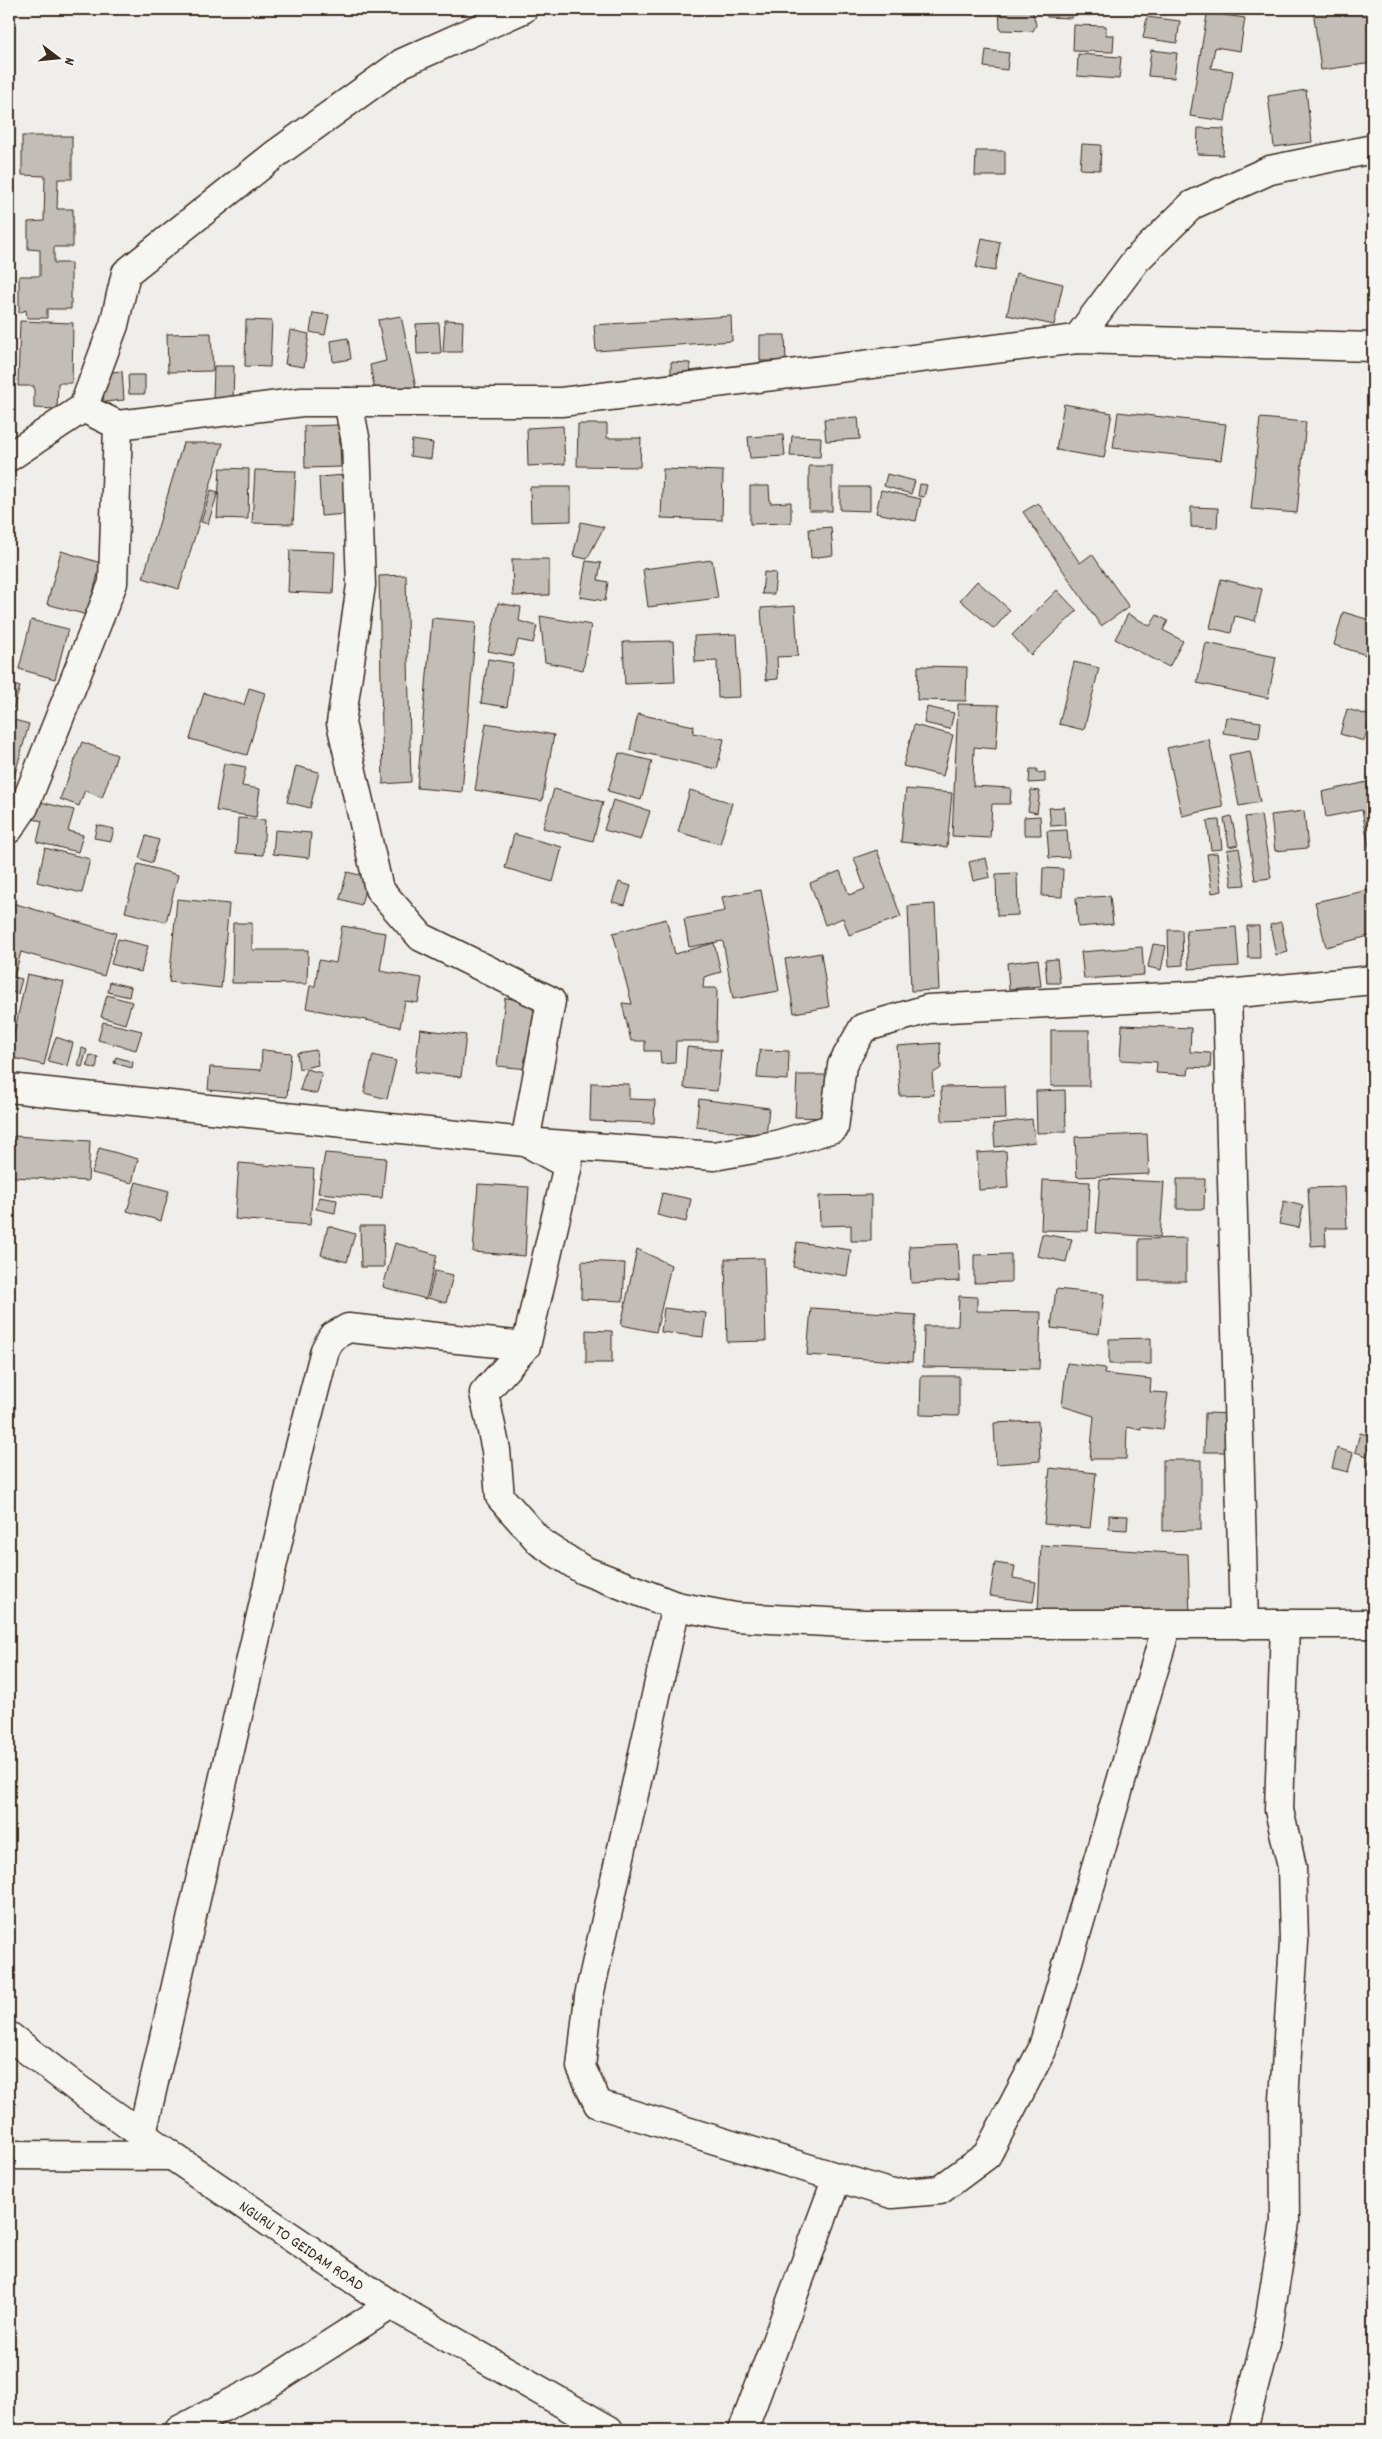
<svg xmlns="http://www.w3.org/2000/svg" width="1382" height="2439" viewBox="0 0 1382 2439" font-family="Dekko,sans-serif">
<rect width="100%" height="100%" fill="#efeeea"/>
<filter id="ink" filterUnits="userSpaceOnUse"><feTurbulence type="fractalNoise" baseFrequency=".02" numOctaves="2"/><feDisplacementMap in="SourceGraphic" scale="10" xChannelSelector="R" yChannelSelector="G"/><feConvolveMatrix kernelMatrix="1 2 1 2 8 2 1 2 1" color-interpolation-filters="sRGB"/></filter>
<g filter="url(#ink)">
<g fill="#c2bdb7" stroke="#3b2a1e">
<path d="M999 9H1032L1036 25 1033 31 1000 30Z"/>
<path d="M1048 9H1073L1072 18 1047 17Z"/>
<path d="M1208 9H1225L1224 15 1245 18 1240 51 1215 47 1211 68 1233 71 1225 121 1190 116Z"/>
<path d="M1313 9H1373V63L1321 70Z"/>
<path d="M1147 17 1180 21 1177 43 1143 38Z"/>
<path d="M1074 25 1106 26V35H1114L1113 52 1073 51Z"/>
<path d="M986 50 1009 53 1007 70 984 67Z"/>
<path d="M1151 50 1177 53 1174 78 1148 76Z"/>
<path d="M1078 54 1121 57 1119 79 1077 76Z"/>
<path d="M1306 90 1312 142 1274 147 1268 96Z"/>
<path d="M1198 128 1224 129 1223 155 1197 154Z"/>
<path d="M22 136H72V179H58L57 209H73V247H54V263H71V309H47V318H27L26 310 19 313V276H40V250L28 249V222L44 221 45 176 22 175Z"/>
<path d="M1082 144 1101 145 1100 170 1080 169Z"/>
<path d="M976 151H1005V176H975Z"/>
<path d="M982 238 1000 242 995 271 976 268Z"/>
<path d="M1016 273 1063 284 1054 325 1007 315Z"/>
<path d="M313 313 329 315 325 335 310 332Z"/>
<path d="M401 316 416 388 376 396 370 365 386 361 378 320Z"/>
<path d="M731 316 732 341 596 351 594 325Z"/>
<path d="M246 320 272 321 270 367 245 366Z"/>
<path d="M445 320 463 321 462 352H443Z"/>
<path d="M20 321 73 323 72 383H58L57 409 34 408V386H18Z"/>
<path d="M439 323 441 353 417 354 416 324Z"/>
<path d="M290 330 309 334 304 367 285 364Z"/>
<path d="M211 333 213 371 168 372 167 334Z"/>
<path d="M760 335H785L786 361H760Z"/>
<path d="M348 338 351 359 333 362 331 341Z"/>
<path d="M671 362 690 363 689 385 671 384Z"/>
<path d="M214 366H234L233 401 213 400Z"/>
<path d="M122 371 124 400 104 402 102 373Z"/>
<path d="M128 375H145V394H129Z"/>
<path d="M1064 404 1112 413 1104 458 1056 450Z"/>
<path d="M1118 412 1226 424 1221 460 1113 448Z"/>
<path d="M858 417 860 439 826 441 824 419Z"/>
<path d="M1260 418 1306 422 1297 513 1251 509Z"/>
<path d="M578 424H607V438H641L640 467 577 466Z"/>
<path d="M339 425 341 467 305 468 304 426Z"/>
<path d="M563 426 565 464 528 466 527 428Z"/>
<path d="M783 435 785 456 750 458 748 437Z"/>
<path d="M792 436 821 437 820 457 790 456Z"/>
<path d="M412 440 433 443 431 459 410 456Z"/>
<path d="M183 443H223L179 589 143 578Z"/>
<rect x="809" y="466" width="23" height="45"/>
<path d="M220 468 249 469 248 519 217 518Z"/>
<path d="M663 469 723 471 722 520 661 518Z"/>
<path d="M255 470 296 471 293 524 252 523Z"/>
<path d="M887 474 915 481 911 494 884 486Z"/>
<path d="M345 475 347 514 321 516 319 477Z"/>
<path d="M920 484 927 485 924 497 918 496Z"/>
<path d="M750 486H769L770 503 791 502V523L750 524Z"/>
<path d="M530 487H571V521L531 522Z"/>
<path d="M840 487H870V511L840 510Z"/>
<path d="M211 490 218 492 208 524 201 522Z"/>
<path d="M881 490 921 499 916 521 876 513Z"/>
<path d="M1038 503 1080 563 1092 554 1129 607 1101 626 1023 512Z"/>
<path d="M1191 507 1218 508 1217 528 1191 527Z"/>
<path d="M581 522 604 527 587 559 573 556Z"/>
<path d="M831 527 833 555 811 558 809 529Z"/>
<path d="M290 550 335 552 333 594 288 592Z"/>
<path d="M61 551 101 563 87 615 47 604Z"/>
<path d="M512 559H549V595L513 596Z"/>
<path d="M712 560 718 598 648 607 643 569Z"/>
<path d="M586 561 601 563 598 580 608 582 605 601 580 597Z"/>
<path d="M764 572 776 573 774 594H762Z"/>
<path d="M406 575 411 782 383 784 379 576Z"/>
<path d="M1221 579 1262 589 1255 621 1235 616 1231 633 1210 628Z"/>
<path d="M977 581 1010 610 994 629 960 600Z"/>
<path d="M1057 590 1077 611 1031 655 1012 635Z"/>
<path d="M498 603 521 607 519 621 537 626 533 643 518 640 514 656 488 651Z"/>
<path d="M795 606 798 656 777 657 778 679 766 680 761 608Z"/>
<path d="M1343 612 1373 621V657L1334 645Z"/>
<path d="M1128 614 1150 626 1157 615 1168 621 1163 630 1183 641 1169 667 1115 639Z"/>
<path d="M540 616 591 625 583 670 545 662Z"/>
<path d="M432 618 476 622 462 792 417 788Z"/>
<path d="M31 620 68 629 55 679 19 669Z"/>
<path d="M737 634 740 697 718 698 717 661 695 662 694 636Z"/>
<path d="M673 641 675 682 625 684 623 642Z"/>
<path d="M1206 643 1276 657 1268 698 1197 683Z"/>
<path d="M488 659 513 663 507 707 481 703Z"/>
<path d="M1074 662 1099 668 1084 730 1059 724Z"/>
<path d="M918 666 967 667 966 701 917 700Z"/>
<path d="M9 684 20 687 10 718H9Z"/>
<path d="M249 688 265 693 247 755 190 739 204 693 244 705Z"/>
<path d="M958 704 999 705 996 749 974 747 973 786 1011 788 1010 804H992L990 838 952 836Z"/>
<path d="M927 707 954 713 950 729 924 723Z"/>
<path d="M1347 709 1371 716 1364 741 1340 734Z"/>
<path d="M638 714 694 726 693 733 724 739 717 769 630 750Z"/>
<path d="M1226 717 1261 722 1259 738 1223 733Z"/>
<path d="M14 720 29 724 9 795V729L11 730Z"/>
<path d="M486 723 554 735 542 801 475 790Z"/>
<path d="M914 725 953 735 943 776 903 766Z"/>
<path d="M1209 739 1223 807 1182 816 1167 748Z"/>
<path d="M82 742 117 755 102 798 85 790 79 806 60 799Z"/>
<path d="M1250 751 1260 802 1239 806 1229 755Z"/>
<path d="M619 753 652 761 641 800 608 791Z"/>
<path d="M224 763 246 767 242 786 260 789 256 817 216 811Z"/>
<path d="M296 766 319 772 310 808 287 802Z"/>
<path d="M1030 769H1037V773L1045 772V782L1029 783Z"/>
<path d="M1367 782 1373 812V868L1362 810 1326 817 1322 792Z"/>
<path d="M554 789 603 802 593 841 543 828Z"/>
<path d="M906 789 952 793 947 847 901 842Z"/>
<path d="M690 790 732 803 720 844 678 832Z"/>
<path d="M1031 790 1040 791 1037 813 1028 811Z"/>
<path d="M32 800 74 810 68 831 83 835 78 852 37 842 42 821 28 818Z"/>
<path d="M613 800 650 811 641 840 604 830Z"/>
<path d="M1064 807 1065 825 1051 826 1049 808Z"/>
<path d="M1304 811 1308 848 1275 851 1271 815Z"/>
<path d="M1261 815 1271 878 1255 880 1245 817Z"/>
<path d="M1040 816 1041 835H1024V817Z"/>
<path d="M1231 816 1238 845 1229 847 1224 818Z"/>
<path d="M238 818 265 820 263 855 236 853Z"/>
<path d="M1219 820 1222 849 1211 850 1207 821Z"/>
<path d="M97 825 114 829 111 841 94 838Z"/>
<path d="M275 830 311 833 309 858 273 854Z"/>
<path d="M1067 830 1069 857 1049 858 1047 831Z"/>
<path d="M514 834 562 847 553 882 505 868Z"/>
<path d="M146 836 159 840 152 863 139 858Z"/>
<path d="M45 848 90 859 82 893 37 882Z"/>
<path d="M1239 848 1245 885 1232 886 1227 850Z"/>
<path d="M877 850 901 917 849 935 843 918 825 925 810 883 840 871 849 895 865 889 854 858Z"/>
<path d="M1217 853 1222 891 1212 893 1207 854Z"/>
<path d="M986 858 990 877 973 881 969 862Z"/>
<path d="M138 864 178 875 166 922 125 912Z"/>
<path d="M1043 868 1063 869 1062 897 1042 896Z"/>
<path d="M347 872 368 877 361 905 340 899Z"/>
<path d="M1017 873 1018 915 997 916 996 874Z"/>
<path d="M619 882 631 886 625 905 612 902Z"/>
<path d="M1373 889V935L1326 947 1315 902Z"/>
<path d="M761 890 779 991 733 999 723 941 689 947 684 919 725 911 722 897Z"/>
<path d="M1110 896 1113 924 1078 927 1076 898Z"/>
<path d="M177 899 229 904 221 988 169 982Z"/>
<path d="M9 902 116 933 104 976 21 952 14 977 22 979 18 994 9 991Z"/>
<path d="M935 904 939 990 911 991 908 906Z"/>
<path d="M666 919 675 954 714 943 721 972 704 977 703 988H717L716 1041H676L675 1063 661 1064 660 1051H645V1041H631L622 1003 632 1004 613 933Z"/>
<path d="M1281 922 1288 952 1276 955 1270 925Z"/>
<path d="M233 923H252V950H308L307 984 232 983Z"/>
<path d="M342 926 386 933 380 971 422 978 418 1003 405 1001 400 1027 306 1008 310 986H315L319 960 336 963Z"/>
<path d="M1247 926H1259L1260 958H1248Z"/>
<path d="M1236 927 1239 966 1189 969 1186 930Z"/>
<path d="M1168 930H1182L1183 965 1169 966Z"/>
<path d="M118 939 148 946 141 972 111 964Z"/>
<path d="M1153 944 1166 946 1161 970 1148 967Z"/>
<path d="M1142 947 1144 975 1084 979 1081 952Z"/>
<path d="M821 953 829 1007 794 1013 785 959Z"/>
<path d="M1038 959 1041 986 1009 989 1007 963Z"/>
<path d="M1057 959 1060 983H1047L1045 960Z"/>
<path d="M27 974 64 982 44 1065 9 1057Z"/>
<path d="M110 982 131 987 129 997 108 992Z"/>
<path d="M107 995 132 1002 125 1024 101 1017Z"/>
<path d="M505 998 535 1001 528 1069 497 1066Z"/>
<path d="M103 1022 142 1031 136 1050 98 1040Z"/>
<path d="M1122 1025 1191 1028 1190 1052 1211 1053 1210 1068 1189 1067 1188 1075 1156 1073 1157 1062 1120 1060Z"/>
<path d="M420 1029 466 1035 461 1077 415 1072Z"/>
<rect x="1051" y="1030" width="38" height="56"/>
<path d="M56 1037 73 1043 67 1066 48 1061Z"/>
<path d="M940 1043 941 1068 932 1074 934 1095 900 1096 897 1046Z"/>
<path d="M687 1047 721 1050 717 1091 684 1088Z"/>
<path d="M82 1048 87 1050 82 1067 78 1066Z"/>
<path d="M262 1050 291 1053 287 1097 208 1090 210 1067 261 1070Z"/>
<path d="M316 1050 318 1065 299 1069 297 1053Z"/>
<path d="M760 1050 789 1051 788 1080 757 1078Z"/>
<path d="M90 1055 98 1057 96 1069 87 1066Z"/>
<path d="M373 1055 396 1061 387 1099 364 1093Z"/>
<path d="M116 1057 133 1062 132 1068 114 1063Z"/>
<path d="M306 1069 322 1073 317 1094 300 1090Z"/>
<path d="M797 1075H829L827 1118 795 1117Z"/>
<path d="M591 1083 629 1084V1099L655 1100 654 1123 590 1121Z"/>
<path d="M1005 1086 1006 1119 942 1121 941 1087Z"/>
<path d="M1065 1090 1066 1132 1037 1133 1036 1091Z"/>
<path d="M699 1099 769 1108 766 1136 696 1127Z"/>
<path d="M1032 1119 1035 1142 995 1147 993 1124Z"/>
<path d="M1147 1134 1149 1174 1077 1177 1075 1137Z"/>
<path d="M14 1136 90 1141 88 1181 12 1177Z"/>
<path d="M99 1148 138 1159 132 1183 92 1173Z"/>
<path d="M1006 1151 1008 1188 979 1190 977 1153Z"/>
<path d="M325 1153 386 1158 382 1198 318 1193Z"/>
<path d="M239 1163 314 1169 310 1225 235 1219Z"/>
<path d="M1100 1179 1164 1182 1160 1237 1096 1233Z"/>
<path d="M1177 1179H1205L1204 1209H1177Z"/>
<path d="M1043 1180 1090 1182 1088 1231 1041 1230Z"/>
<path d="M136 1182 169 1191 161 1221 127 1211Z"/>
<path d="M478 1184 529 1187 525 1256 473 1252Z"/>
<path d="M1345 1187 1347 1228H1325L1326 1245 1311 1246 1308 1188Z"/>
<path d="M662 1193 691 1199 686 1222 657 1215Z"/>
<path d="M871 1195V1241H851V1225L820 1226 819 1196Z"/>
<path d="M319 1197 337 1200 335 1213 316 1209Z"/>
<path d="M1284 1201 1303 1206 1299 1228 1279 1224Z"/>
<path d="M328 1226 355 1234 347 1262 321 1255Z"/>
<path d="M360 1226H383L384 1267H361Z"/>
<path d="M1042 1234 1072 1239 1066 1262 1037 1256Z"/>
<path d="M1186 1238V1281H1139V1239Z"/>
<path d="M797 1242 851 1250 847 1276 793 1267Z"/>
<path d="M395 1243 437 1255 426 1299 383 1287Z"/>
<path d="M958 1244 960 1281 911 1283 909 1246Z"/>
<path d="M637 1249 671 1265 656 1332 621 1325Z"/>
<path d="M1011 1254V1282L974 1283V1255Z"/>
<path d="M764 1258 766 1341 727 1342 725 1259Z"/>
<path d="M582 1261 625 1263 623 1301 581 1299Z"/>
<path d="M435 1271 453 1275 446 1303 428 1298Z"/>
<path d="M1056 1289 1104 1294 1099 1334 1051 1328Z"/>
<path d="M959 1296 977 1297V1311L1041 1312 1039 1369 923 1367 924 1326H958Z"/>
<path d="M664 1308 706 1313 703 1337 661 1332Z"/>
<path d="M811 1308 916 1315 912 1362 807 1355Z"/>
<path d="M586 1330 612 1331V1363H586Z"/>
<path d="M1151 1338V1364H1109V1339Z"/>
<path d="M1067 1363 1105 1368 1104 1374 1151 1379 1150 1392 1168 1393 1163 1430 1141 1427V1430L1127 1427 1126 1459H1090L1094 1416 1062 1406Z"/>
<path d="M921 1376H959V1416L920 1415Z"/>
<path d="M1205 1413 1235 1414 1234 1452H1204Z"/>
<path d="M1038 1421 1040 1461 996 1464 994 1423Z"/>
<path d="M1360 1433 1373 1436 1367 1456 1355 1452Z"/>
<path d="M1337 1448 1353 1453 1348 1472 1332 1468Z"/>
<path d="M1371 1453 1373 1454V1470L1367 1469Z"/>
<path d="M1163 1460H1201V1530L1163 1531Z"/>
<path d="M1050 1468 1096 1473 1090 1528 1044 1524Z"/>
<path d="M1109 1515 1128 1516 1127 1530 1109 1529Z"/>
<path d="M1041 1545 1188 1554 1190 1619 1038 1612Z"/>
<path d="M995 1563 1015 1566 1013 1578 1036 1582 1033 1602 990 1596Z"/>
</g>
<g fill="none" stroke-linecap="round" stroke-linejoin="round">
<defs>
<g id="street">
<path d="M1077 339 1136 260 1192 205 1270 170 1373 149"/>
<path d="M348 402 356 442 361 585 341 723 379 889 421 937 551 1001 525 1142"/>
<path d="M83 408 118 425 302 402H561L1077 339 1373 347"/>
<path d="M9 457 83 408 114 325 126 273 277 153 402 63 523 9"/>
<path d="M9 829 24 807 113 583 118 425"/>
<path d="M1227 994 1244 1625"/>
<path d="M9 1088 525 1142 714 1156 776 1145 834 1128 842 1065 863 1028 928 1009 1227 994 1373 980"/>
<path d="M535 1147 568 1165 526 1346 484 1393 496 1450 500 1497 540 1542 583 1570 676 1606 735 1617 864 1624H1373"/>
<path d="M676 1606 589 1996 581 2067 598 2104 892 2194 940 2190 987 2155 1042 2050 1167 1625"/>
<path d="M142 2134 297 1458 325 1350 332 1337 348 1328 526 1346"/>
<path d="M9 2155 172 2156"/>
<path d="M743 2430 837 2178"/>
<path d="M1243 2430 1267 2335 1285 2222 1284 2100 1294 1942 1292 1867 1279 1810 1285 1624"/>
</g>
<path id="secondary" d="M179 2430 268 2384 391 2305"/>
<g id="primary">
<path id="s1" d="M9 2036 81 2091 172 2156 391 2305 609 2430"/>
</g>
</defs>
<use href="#street" stroke="#3b2a1e" stroke-width="31"/>
<use href="#secondary" stroke="#3b2a1e" stroke-width="31"/>
<use href="#primary" stroke="#3b2a1e" stroke-width="31"/>
<use href="#street" stroke="#f6f6f2" stroke-width="28"/>
<use href="#secondary" stroke="#f6f6f2" stroke-width="28"/>
<use href="#primary" stroke="#f6f6f2" stroke-width="28"/>
</g>
</g>
<g text-anchor="middle" stroke-width="4" stroke-linejoin="round" paint-order="stroke">
<g font-size="16" fill="#3b2a1e" stroke="#f6f6f2">
<text dy="6" stroke="none"><textPath href="#s1" startOffset="360">NGURU TO GEIDAM ROAD</textPath></text>
</g>
</g>
<rect width="1382" height="2439" fill="none" stroke="#f6f6f2" stroke-width="30"/>
<rect x="15" y="15" width="1352" height="2409" fill="none" stroke="#3b2a1e" stroke-width="2" filter="url(#ink)"/>
<g transform="translate(58 58) rotate(106)" stroke="#f6f6f2" stroke-width="4" paint-order="stroke">
<path d="M0-4L9 19L0 12L-9 19Z" fill="#3b2a1e"/>
<text y="-8" font-size="14" font-weight="bold" text-anchor="middle" fill="#3b2a1e">N</text>
</g>
</svg>
